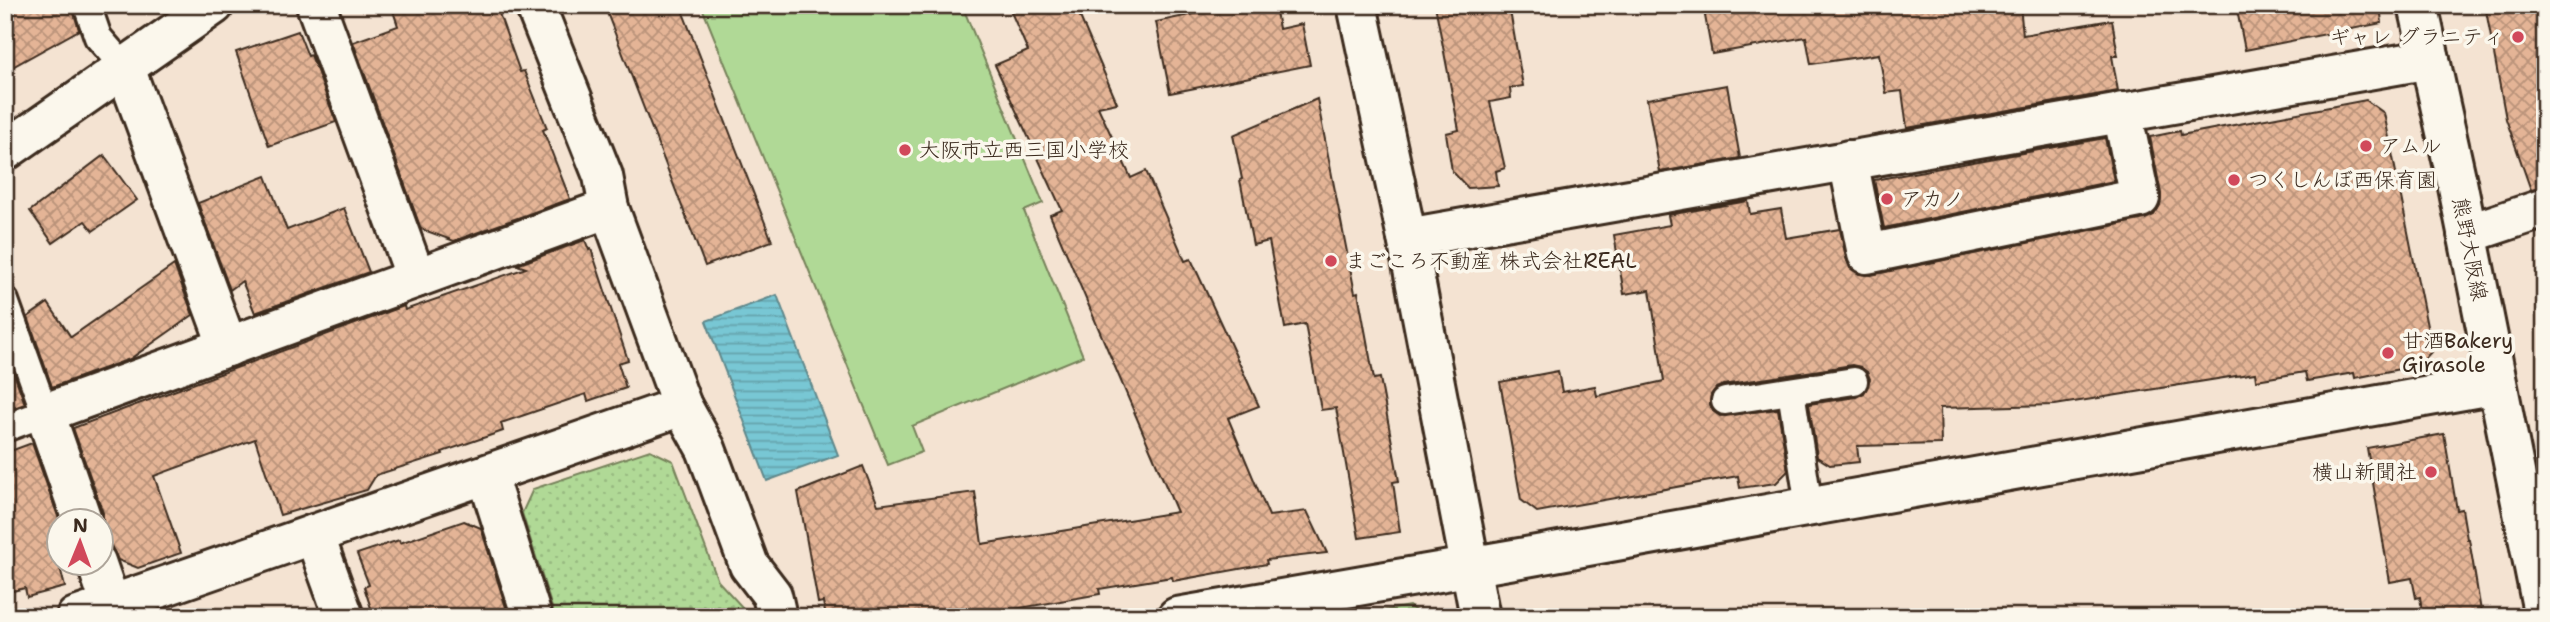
<svg xmlns="http://www.w3.org/2000/svg" width="2550" height="622" viewBox="0 0 2550 622" font-family="'Shantell Sans','Klee One',sans-serif">
<defs>
<pattern id="park-dots" width="8" height="8" patternUnits="userSpaceOnUse" patternTransform="scale(1.75)"><rect width="8" height="8" fill="#b0d996"/><path d="M2 2h.1M6 6h.1" fill="none" stroke="#98ba81" stroke-width="1.8" stroke-linecap="round"/></pattern>
<pattern id="water-rules" width="6" height="5" patternUnits="userSpaceOnUse" patternTransform="scale(1.75)"><rect width="6" height="5" fill="#78c7d4"/><path d="M0 2.5h6" fill="none" stroke="#64a2ab"/></pattern>
<pattern id="building-cross-hatch" width="8" height="8" patternUnits="userSpaceOnUse" patternTransform="scale(1.75)"><rect width="8" height="8" fill="#e4b496"/><path d="M0 0l8 8M0 8l8-8" fill="none" stroke="#ba937a"/></pattern>
</defs>
<rect width="100%" height="100%" fill="#f4e3d2"/>
<filter id="ink" filterUnits="userSpaceOnUse"><feTurbulence type="fractalNoise" baseFrequency=".0143" numOctaves="2"/><feDisplacementMap in="SourceGraphic" scale="14" xChannelSelector="R" yChannelSelector="G"/><feConvolveMatrix kernelMatrix="1 2 1 2 8 2 1 2 1" color-interpolation-filters="sRGB"/></filter>
<g filter="url(#ink)">
<g fill="#b0d996" stroke="#76825a" stroke-width="2">
<path d="M701 5H962L1043 203 1024 211 1083 356 912 426 922 452 888 465Z"/>
<path d="M1409 606 1424 617H1351Z"/>
</g>
<path fill="url(#park-dots)" stroke="#76825a" stroke-width="2" d="M650 450 673 461 718 581 743 608 745 617H555L522 513 533 489Z"/>
<path fill="url(#water-rules)" stroke="#60888b" stroke-width="2" d="M777 295 838 455 767 481 706 321Z"/>
<g fill="url(#building-cross-hatch)" stroke="#3b2a1e" stroke-width="2">
<path d="M5 5H72L79 30 5 71Z"/>
<path d="M391 5H496L520 72 524 71 547 128 543 130 570 199 454 241 421 229 353 42 398 26Z"/>
<path d="M604 5H680L772 241 705 266Z"/>
<path d="M1008 5H1075L1117 103 1098 107 1131 178 1146 171 1185 261 1191 259 1259 406 1228 418 1269 516 1307 511 1327 553 1266 560 1267 564 1173 581 1172 577 1099 589 1100 594 970 617H826L823 602 818 603 798 492 863 466 878 505 975 492 982 544 1177 512 1050 215 1062 210 995 65 1028 51Z"/>
<path d="M1237 5H1275L1279 29 1302 24 1310 65 1170 93 1156 22Z"/>
<path d="M1435 5H1509L1523 86 1510 88 1511 98 1490 102 1505 168 1496 171 1498 186 1468 188 1452 171 1446 133 1459 130Z"/>
<path d="M1703 5H2020L2023 35 2112 20 2118 56H2112L2118 91 1907 128 1902 91 1886 93 1879 54 1811 64 1806 37 1712 54Z"/>
<path d="M2236 5H2380L2382 23 2245 50Z"/>
<path d="M2485 5H2545V187L2531 190 2506 119Z"/>
<path d="M298 31 308 56 311 55 336 122 269 146 236 52Z"/>
<path d="M1727 85 1740 158 1660 172 1647 99Z"/>
<path d="M1317 99 1355 293 1358 292 1374 379 1380 378 1399 481 1393 482 1400 532 1359 538 1336 408 1321 410 1305 324 1285 328 1269 241 1253 245 1240 180 1242 179 1233 135Z"/>
<path d="M2366 100 2384 113 2432 351 2419 365 2355 378 2354 373 2307 381 2305 372 2256 380 2255 373 2055 405 1940 408 1941 444 1857 446 1859 462 1830 465 1817 457 1809 404 1856 397 1864 393 1870 379 1867 372 1860 367 1852 365 1723 385 1716 388 1711 395 1710 404 1713 411 1720 416 1778 409 1788 471 1776 483 1740 488 1738 476 1537 512 1521 500 1500 382 1558 371 1562 392 1595 386 1597 396 1664 381 1650 290 1624 294 1614 235 1670 225 1668 215 1748 201 1750 214 1781 209 1786 238 1840 229 1846 258 1850 268 1859 274 1871 275 2145 219 2154 215 2160 205 2161 194 2150 137 2180 131 2181 135Z"/>
<path d="M2105 138 2114 181 1884 228 1874 180Z"/>
<path d="M104 155 137 200 93 231 85 221 53 243 30 211Z"/>
<path d="M266 176 287 230 344 208 369 272 255 313 242 281 230 290 198 203Z"/>
<path d="M585 240 589 250 591 249 628 360 618 363 626 388 588 401 586 394 501 423 503 431 442 452 443 454 376 475 367 490 280 515 255 439 154 476 181 553 138 568 118 560 111 546 102 541 103 513 73 428 404 306 405 310 526 268 517 265Z"/>
<path d="M174 265 193 315 130 359 52 387 28 317 48 303 71 337Z"/>
<path d="M5 349 25 404 5 411Z"/>
<path d="M2444 434 2457 510 2462 509 2467 539H2469L2482 617H2423L2420 597 2416 598 2412 578 2390 582 2367 448Z"/>
<path d="M32 443 60 522V535L51 532 65 587 27 597 25 588 5 593V453Z"/>
<path d="M464 521 481 528 509 617H374L364 587 369 585 357 554 399 540 400 543Z"/>
</g>
<g fill="none" stroke-linecap="round" stroke-linejoin="round">
<defs>
<g id="lane">
<path d="M87 5 98 37 125 68"/>
<path d="M5 301 45 413 5 428"/>
<path d="M1791 391 1809 507"/>
<path d="M1725 401 1854 381"/>
</g>
<g id="street">
<path d="M316 5 416 278"/>
<path d="M535 5 603 176 609 208 682 406 706 449 749 565 772 595 777 617"/>
<path d="M125 68 228 347"/>
<path d="M1848 160 1867 254 2140 198 2122 112"/>
<path d="M2467 234 2545 208"/>
<path d="M1407 238 2430 59"/>
<path d="M487 475 532 617"/>
<path d="M82 520 45 413 609 208"/>
<path d="M314 534 344 617"/>
<path d="M96 562 115 617"/>
<path d="M76 617 682 406"/>
<path d="M1177 617 1526 557 2497 384"/>
</g>
<g id="secondary">
<path d="M1357 5 1407 238 1480 617"/>
<path d="M2418 5 2457 182 2544 617"/>
<path d="M5 151 214 5"/>
</g>
</defs>
<use href="#lane" stroke="#3b2a1e" stroke-width="32"/>
<use href="#street" stroke="#3b2a1e" stroke-width="44"/>
<use href="#secondary" stroke="#3b2a1e" stroke-width="44"/>
<use href="#lane" stroke="#fbf7ec" stroke-width="26"/>
<use href="#street" stroke="#fbf7ec" stroke-width="38"/>
<use href="#secondary" stroke="#fbf7ec" stroke-width="38"/>
</g>
</g>
<g fill="#d1495b" stroke="#fbf7ec" stroke-width="2.5">
<circle cx="2518" cy="37" r="7"/>
<circle cx="2366" cy="146" r="7"/>
<circle cx="905" cy="150" r="7"/>
<circle cx="2234" cy="180" r="7"/>
<circle cx="1887" cy="199" r="7"/>
<circle cx="1331" cy="261" r="7"/>
<circle cx="2388" cy="353" r="7"/>
<circle cx="2431" cy="472" r="7"/>
</g>
<g text-anchor="middle" stroke-width="7" stroke-linejoin="round" paint-order="stroke">
<g font-size="21" fill="#3b2a1e" stroke="#fbf7ec" text-anchor="start">
<text x="2504" y="44" text-anchor="end">ギャレ グラニティ</text>
<text x="2380" y="153">アムル</text>
<text x="919" y="157">大阪市立西三国小学校</text>
<text x="2248" y="187">つくしんぼ西保育園</text>
<text x="1901" y="206">アカノ</text>
<text x="1345" y="268">まごころ不動産 株式会社REAL</text>
<text x="2402" y="348">甘酒Bakery<tspan x="2402" dy="24">Girasole</tspan></text>
<text x="2417" y="479" text-anchor="end">横山新聞社</text>
</g>
<g font-size="21" fill="#3b2a1e" stroke="#fbf7ec">
<text transform="translate(2470 249) rotate(79)" y="7">熊野大阪線</text>
</g>
</g>
<rect width="2550" height="622" fill="none" stroke="#fbf7ec" stroke-width="28"/>
<rect x="14" y="14" width="2522" height="594" fill="none" stroke="#3b2a1e" stroke-width="2.5" filter="url(#ink)"/>
<g transform="translate(80 542) rotate(1)"><circle r="33" fill="#fbf7ec" stroke="#aea59a" stroke-width="2"/>
<path d="M0-5L12 26L0 18L-12 26Z" fill="#d1495b"/>
<text y="-10" font-size="19" font-weight="bold" text-anchor="middle" fill="#3b2a1e">N</text>
</g>
</svg>
